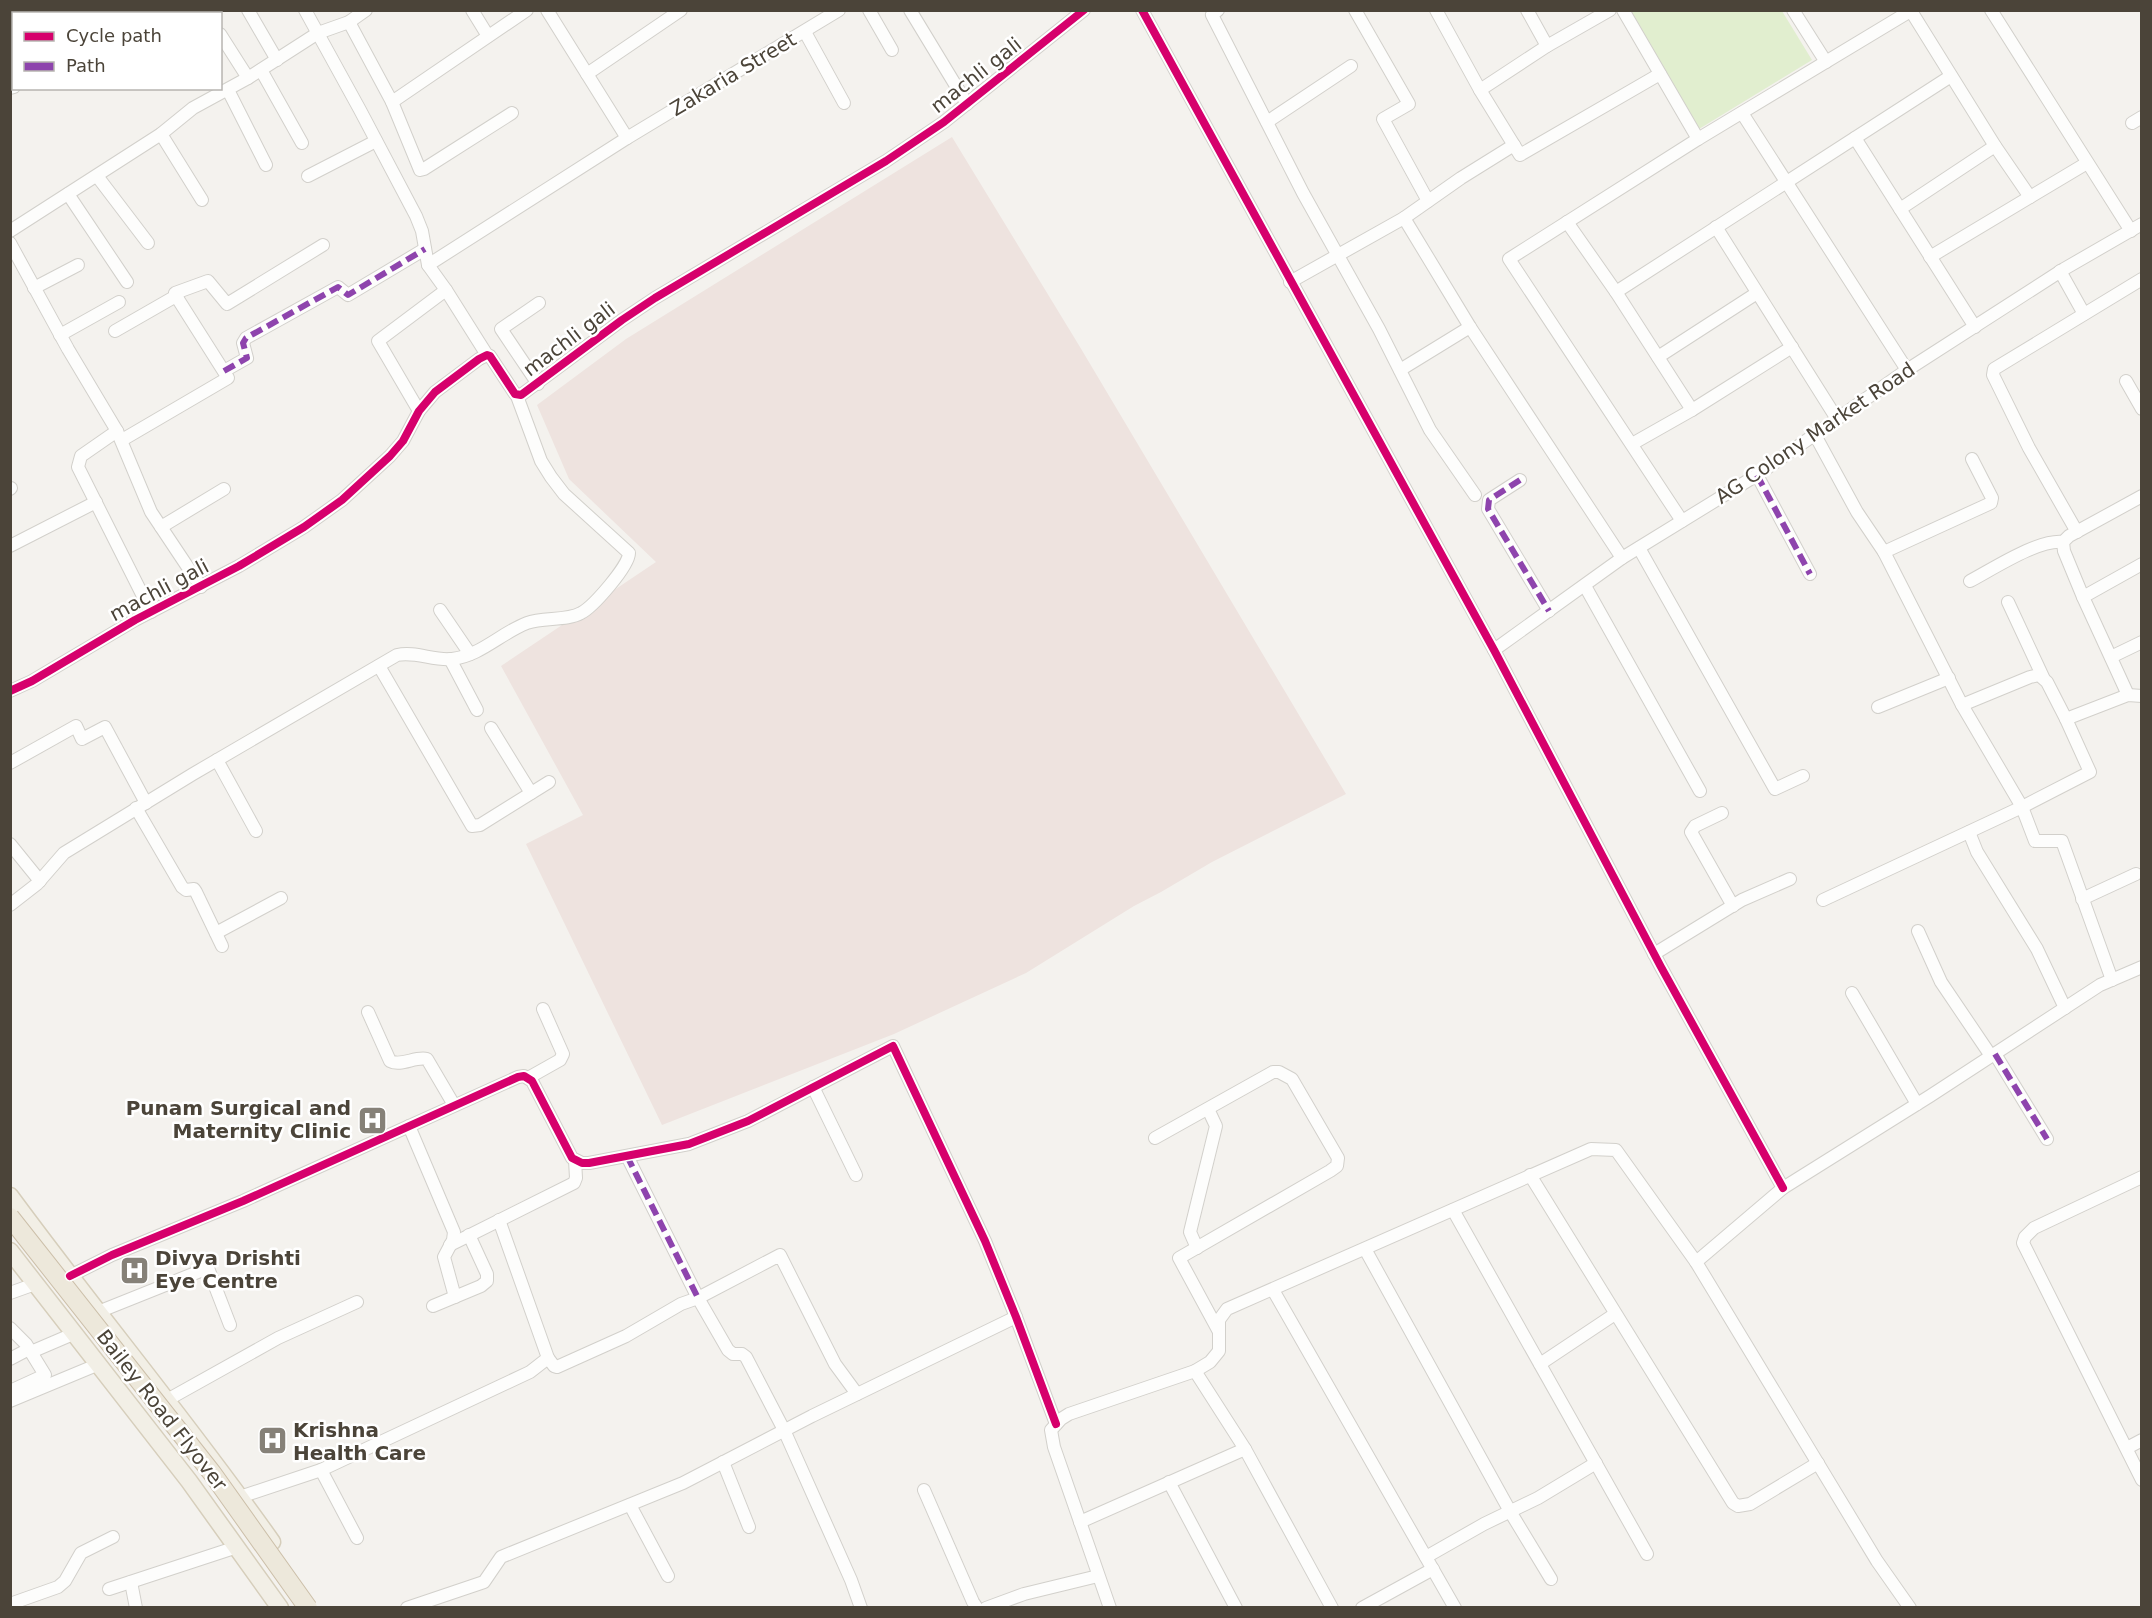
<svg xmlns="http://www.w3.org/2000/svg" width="2152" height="1618" viewBox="0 0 2152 1618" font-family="'DejaVu Sans',sans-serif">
<rect width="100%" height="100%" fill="#f4f2ee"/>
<path fill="#eee3df" d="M952 137 1080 347 1346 794 1212 862 1161 892 1134 906 1026 973 894 1034 662 1125 526 844 583 815 501 666 656 562 569 479 537 405 626 339Z"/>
<path fill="#e1eecf" d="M1627 11H1782L1812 60 1699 129Z"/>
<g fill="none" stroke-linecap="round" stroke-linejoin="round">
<defs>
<g id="minor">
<path d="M206 10 207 14"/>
<path d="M248 10 277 60"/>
<path d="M305 10 360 110 416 216 422 231 428 265 446 290 487 355"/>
<path d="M472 10 488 36"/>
<path d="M547 10 587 74 681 10"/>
<path d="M869 10 892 50"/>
<path d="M910 10 967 104"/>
<path d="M1142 10 1494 650 1661 967 1783 1188"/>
<path d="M1218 10 1212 15 1303 193 1379 329 1430 430 1475 495"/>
<path d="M1355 10 1409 104 1383 119 1428 201"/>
<path d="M1436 10 1480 90 1520 155 1660 74"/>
<path d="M1527 10 1547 46"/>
<path d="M1623 10 1698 139"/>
<path d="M1793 10 1826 62"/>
<path d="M1991 10 2131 231"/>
<path d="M1911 11 1995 146 2030 197 2087 163"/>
<path d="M349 22 392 102 420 170 424 169 512 113"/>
<path d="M805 32 844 103"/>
<path d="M220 34 248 78"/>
<path d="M261 70 302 143"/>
<path d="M10 88 14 87"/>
<path d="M228 90 266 165"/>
<path d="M1480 90 1547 46 1610 10"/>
<path d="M392 102 527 10"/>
<path d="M1742 113 1907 370"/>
<path d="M1267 122 1351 66"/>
<path d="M2132 123 2142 117"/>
<path d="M161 134 202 200"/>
<path d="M627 138 839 10"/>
<path d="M1855 138 1975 327"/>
<path d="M97 176 148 243"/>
<path d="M308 176 376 141"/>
<path d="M68 194 127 282"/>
<path d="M1900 209 1995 146"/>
<path d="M1404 218 1470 327 1622 558"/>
<path d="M1567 222 1616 292 1692 410"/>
<path d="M1716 227 1837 419"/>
<path d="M10 231 161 134 193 108 248 78 318 33 349 22 366 10"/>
<path d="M10 243 68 349 117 431 151 512 201 587"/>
<path d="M1930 257 2030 197"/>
<path d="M428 265 627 138 587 74"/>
<path d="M2060 271 2084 314"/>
<path d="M1290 282 1404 218 1461 178 1514 145"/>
<path d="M34 288 78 265"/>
<path d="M1616 292 1951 76"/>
<path d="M178 299 175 293 208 281 227 304 323 245"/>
<path d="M115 331 176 296 228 378 122 440"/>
<path d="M60 335 119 302"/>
<path d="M1658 357 1757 293"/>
<path d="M1400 370 1470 327"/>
<path d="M224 371 247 358 243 343 246 338 338 287 348 295 425 249"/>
<path d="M2126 381 2142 409"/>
<path d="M538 384 501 329 539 303"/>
<path d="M419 411 378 341 446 290"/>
<path d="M117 431 81 456 78 467 151 612"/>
<path d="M1815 435 1857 512 1884 552 1962 705 2022 807 2035 841H2062L2112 980"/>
<path d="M1632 444 1692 410 1792 347"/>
<path d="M1757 475 1810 574"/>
<path d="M1520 480 1489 500 1488 509 1549 611"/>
<path d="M10 489 11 488"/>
<path d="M1682 521 1509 259 1698 139 1912 10"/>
<path d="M161 527 224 489"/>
<path d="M2077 532 2029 448 1993 375 1994 369 2142 279"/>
<path d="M10 546 96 502"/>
<path d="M1639 548 1775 789 1803 776"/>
<path d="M1884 552 1991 503 1992 498 1972 459"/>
<path d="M1970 581C1993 569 2038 539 2063 542"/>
<path d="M1585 586 1700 791"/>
<path d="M2083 597 2064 551 2063 542 2069 536 2142 496"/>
<path d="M2008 602 2043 677"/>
<path d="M440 610 470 654"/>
<path d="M1494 650 1622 558 1757 475 1907 370 2064 269 2142 224"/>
<path d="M2111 657 2142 642"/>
<path d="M450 659 477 710"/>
<path d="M379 666 472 826 480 825 549 782"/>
<path d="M10 691 32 681 135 620 239 566 304 527 342 500 390 456 403 441 419 411 435 392 479 359 487 355 490 356 515 394 521 395 622 320 655 298 886 161 944 122 1084 10"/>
<path d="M2128 695 2083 597 2142 564"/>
<path d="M1962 705 2030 677 2039 675 2047 682 2066 719"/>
<path d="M1878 707 1949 678"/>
<path d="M491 728 531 793"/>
<path d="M217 760 256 831"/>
<path d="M10 763 76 726 82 739 105 727 146 803"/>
<path d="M136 808 182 887 186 890 194 889 196 892 222 946"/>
<path d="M1722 813 1695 826 1691 832 1733 906"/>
<path d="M1969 832 1977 852 2037 949 2065 1008"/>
<path d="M10 844 40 881"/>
<path d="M2082 899 2136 874"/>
<path d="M1823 900 2022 807 2090 772 2066 719 2128 695 2142 696"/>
<path d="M10 905 37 884 64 853 193 774 397 655C416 651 433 661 452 659 480 656 501 633 527 623 543 617 567 621 581 613 593 607 629 566 629 553L564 494 551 477 541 461 517 396"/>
<path d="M1918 931 1941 982 1991 1056"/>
<path d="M216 933 281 898"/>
<path d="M1654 954 1742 900 1790 879"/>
<path d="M1852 993 1917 1104"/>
<path d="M368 1012 390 1061C401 1067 415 1056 427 1059L454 1105"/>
<path d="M1995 1054 2047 1139"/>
<path d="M528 1078 560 1060 563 1054 543 1009"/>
<path d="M813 1087 856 1175"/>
<path d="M409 1126 454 1232 453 1240 444 1257 455 1297"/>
<path d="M1155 1138 1273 1072H1279L1292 1079 1338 1158 1337 1166 1330 1171 1179 1258 1218 1330"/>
<path d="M627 1156 698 1298 728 1350 733 1354H742L746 1357 784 1430 851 1580 861 1608"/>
<path d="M1530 1175 1733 1503 1738 1506 1750 1504 1818 1463"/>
<path d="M2142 1177 2034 1228 2025 1237 2023 1243 2142 1480"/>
<path d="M1453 1210 1647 1554"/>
<path d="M450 1245 574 1183 576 1178 575 1160"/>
<path d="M1197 1248 1190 1232 1216 1126 1208 1109"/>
<path d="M1365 1249 1511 1513 1551 1579"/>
<path d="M70 1276 112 1255 243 1201 518 1077 524 1076 532 1081 572 1158 582 1163H589L689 1144 748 1121 893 1046 985 1241 1016 1317 1056 1424"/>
<path d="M1273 1290 1455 1608"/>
<path d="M10 1293 35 1284"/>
<path d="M433 1306 481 1286 487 1281V1274L469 1235"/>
<path d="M98 1312 208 1268 230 1325"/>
<path d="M10 1328 26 1344 45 1375 10 1391"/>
<path d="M31 1352 73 1334"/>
<path d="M548 1358 554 1366 557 1367 626 1336 681 1304 698 1298 780 1255 835 1364 857 1394"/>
<path d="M10 1359 29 1349"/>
<path d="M1540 1364 1615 1314"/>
<path d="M1195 1371 1245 1449 1332 1608"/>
<path d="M167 1400 278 1338 357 1302"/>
<path d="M10 1401 99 1364"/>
<path d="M2127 1448 2142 1440"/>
<path d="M723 1462 749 1527"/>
<path d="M321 1470 357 1538"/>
<path d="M1169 1482 1236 1608"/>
<path d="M924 1490 973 1602 977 1608"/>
<path d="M240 1497 321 1470 530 1372 548 1358 499 1220"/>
<path d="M630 1505 668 1576"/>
<path d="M1080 1522 1245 1449"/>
<path d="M1426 1557 1484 1524 1538 1498 1596 1463"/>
<path d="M131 1582 136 1608"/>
<path d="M109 1589 237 1547"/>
<path d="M10 1604 58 1587 65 1581 81 1553 113 1537"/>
<path d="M407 1608 484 1582 501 1557 683 1483 812 1416 1016 1317"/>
<path d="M986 1608 1024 1594 1098 1576"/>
<path d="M1110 1608 1054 1447 1051 1430 1061 1419 1069 1414 1195 1371 1210 1362 1219 1351V1320L1227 1309 1591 1149 1616 1150 1696 1262"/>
<path d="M1362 1608 1433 1569"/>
<path d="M1910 1608 1877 1561 1696 1262 1783 1188 1930 1096 2100 985 2142 967"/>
</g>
<g id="major">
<path d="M10 1196C96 1313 189 1424 272 1542"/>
<path d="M10 1251 189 1481 280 1608"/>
</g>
</defs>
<use href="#minor" stroke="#d2d0cb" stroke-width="14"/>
<use href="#major" stroke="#d6cebb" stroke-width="19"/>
<use href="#minor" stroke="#fdfdfc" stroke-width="12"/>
<use href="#major" stroke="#f2efe6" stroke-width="16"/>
<defs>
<path id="highway-bridge" d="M10 1217 212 1473 308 1608"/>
</defs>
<use href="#highway-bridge" stroke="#ccbfa9" stroke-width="20" stroke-linecap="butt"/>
<use href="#highway-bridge" stroke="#ede8db" stroke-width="18"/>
<g stroke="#8e44ad" stroke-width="6" stroke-dasharray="12 6" stroke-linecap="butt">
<path d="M224 371 247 358 243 343 246 338 338 287 348 295 425 249"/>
<path d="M1757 475 1810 574"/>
<path d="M1520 480 1489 500 1488 509 1549 611"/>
<path d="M1995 1054 2047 1139"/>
<path d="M627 1156 698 1298"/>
</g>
<defs>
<g id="cycleway">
<path d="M1142 10 1494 650 1661 967 1783 1188"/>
<path d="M10 691 32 681 135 620 239 566 304 527 342 500 390 456 403 441 419 411 435 392 479 359 487 355 490 356 515 394 521 395 622 320 655 298 886 161 944 122 1084 10"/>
<path d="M70 1276 112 1255 243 1201 518 1077 524 1076 532 1081 572 1158 582 1163H589L689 1144 748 1121 893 1046 985 1241 1016 1317 1056 1424"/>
</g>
</defs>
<use href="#cycleway" stroke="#fff" stroke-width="11"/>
<use href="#cycleway" stroke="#d6006c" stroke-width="8"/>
</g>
<defs>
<symbol id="hospital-square" viewBox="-11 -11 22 22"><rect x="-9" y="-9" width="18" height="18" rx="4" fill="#868178" stroke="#fff"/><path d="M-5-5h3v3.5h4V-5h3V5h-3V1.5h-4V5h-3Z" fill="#fff"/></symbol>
</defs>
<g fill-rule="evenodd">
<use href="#hospital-square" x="356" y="1104" width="33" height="33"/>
<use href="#hospital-square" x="118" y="1254" width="33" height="33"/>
<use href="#hospital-square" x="256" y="1424" width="33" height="33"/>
</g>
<g text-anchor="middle" stroke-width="5" stroke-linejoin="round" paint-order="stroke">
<g font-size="20" fill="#4b4439" stroke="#fff">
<text transform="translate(733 74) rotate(-31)" y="7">Zakaria Street</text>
<text transform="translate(976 75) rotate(-38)" y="7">machli gali</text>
<text transform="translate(569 339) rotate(-37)" y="7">machli gali</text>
<text transform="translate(1815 433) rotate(-34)" y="7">AG Colony Market Road</text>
<text transform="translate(159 590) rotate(-28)" y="7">machli gali</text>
<text transform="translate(162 1410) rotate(52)" y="7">Bailey Road Flyover</text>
</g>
<g font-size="20" font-weight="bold" fill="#4b4439" stroke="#fff" text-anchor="start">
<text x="351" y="1115" text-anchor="end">Punam Surgical and<tspan x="351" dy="23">Maternity Clinic</tspan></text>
<text x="155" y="1265">Divya Drishti<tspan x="155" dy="23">Eye Centre</tspan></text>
<text x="293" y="1437">Krishna<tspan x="293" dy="23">Health Care</tspan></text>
</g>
</g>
<rect width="2152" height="1618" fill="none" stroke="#4b4439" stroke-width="24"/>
<rect x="12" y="12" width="210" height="78" fill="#ffffff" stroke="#b7b4b0" stroke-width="1.5"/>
<rect x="24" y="32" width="30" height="9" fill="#d6006c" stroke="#b7b4b0" stroke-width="1.5"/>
<text x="66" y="42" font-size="18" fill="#4b4439">Cycle path</text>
<rect x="24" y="62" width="30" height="9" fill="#8e44ad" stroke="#b7b4b0" stroke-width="1.5"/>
<text x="66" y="72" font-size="18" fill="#4b4439">Path</text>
</svg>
